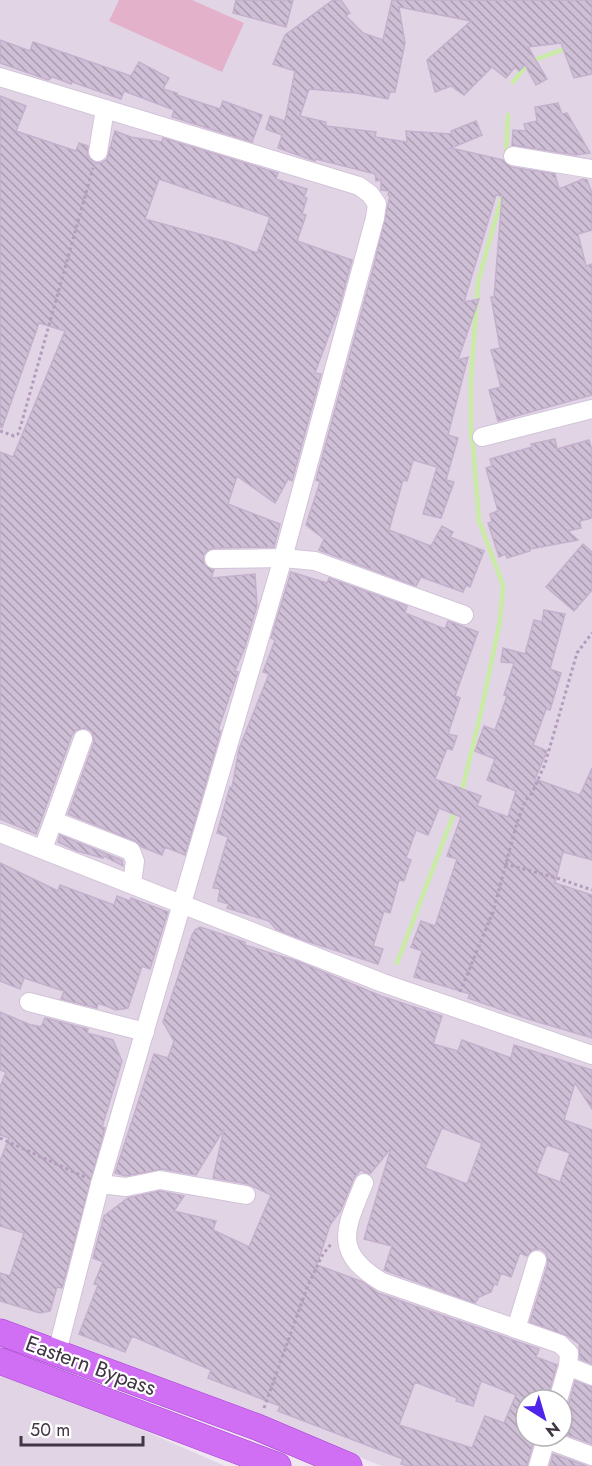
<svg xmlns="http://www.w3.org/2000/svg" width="592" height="1466" viewBox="0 0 592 1466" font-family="Jost,sans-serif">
<defs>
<pattern id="building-back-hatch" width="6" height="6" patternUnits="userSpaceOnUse" patternTransform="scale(1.5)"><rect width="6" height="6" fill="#cebfd6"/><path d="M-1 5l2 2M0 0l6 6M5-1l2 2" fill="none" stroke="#a99caf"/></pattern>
</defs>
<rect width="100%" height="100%" fill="#efe6f2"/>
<g fill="#e1d5e5" fill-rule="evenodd">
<path d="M0 0H592V1466H382L0 1318ZM526 1400H562V1436H526Z"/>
<path d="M0 1373 74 1400 225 1466H0Z"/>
</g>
<path fill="#e4b1ca" d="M119 0H192L244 23 222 72 109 21Z"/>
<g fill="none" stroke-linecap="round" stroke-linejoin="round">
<g stroke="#caeba6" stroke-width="4.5">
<path d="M513 82 529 62 567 48"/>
<path d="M506 155 508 115"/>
<path d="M461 795 481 712 500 621 503 585 479 521 473 445 471 433V379L478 282 503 193"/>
<path d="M397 963 456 808"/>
</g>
</g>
<g fill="url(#building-back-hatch)" stroke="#c4b0cd" stroke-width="1.5" fill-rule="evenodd">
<path d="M236 0H293L286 27 233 13Z"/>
<path d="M333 0H341L350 13 346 16 363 33 383 40 392 0H592V74L574 78 561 43 528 47 547 79 536 85 525 65 519 71 515 67 506 78 492 67 464 95 451 86 435 92 427 60 471 21 399 7 405 43 395 92H390L388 99 356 93 309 89 300 116 326 122V126L376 132 375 137 407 142 406 131 452 134 451 131 476 121 482 135 451 148 503 160 511 167 555 174 559 189 583 179 587 180 592 193V230L578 234 586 266 592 264V395L498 421 489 390 501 387 491 350 500 348 491 297H494L502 196 496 195 464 302 479 299 458 360 468 357 448 435 458 438 446 480 454 482 441 518 423 514 437 467 413 460 407 481 403 480 389 530 431 546 442 526 453 532 450 537 484 551 470 587 466 585 463 592 421 577 416 586 319 550 324 539 306 525 320 482 316 480 373 269 390 196 388 195 389 191 381 190V180L376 181 375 174 316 159 315 161 278 148 282 135 266 129 270 116 285 121 295 71 273 64 285 35Z"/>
<path d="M0 40 30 51 33 42 131 76 139 62 169 78 163 89 177 93V95L220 109 223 101 262 115 252 142 172 117 174 110 124 91 121 99 72 82 71 84 53 77 48 80 0 63Z"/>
<path d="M0 96 26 106 16 131 76 151 79 143 88 146V157L96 163H101L107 159 115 131 131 137 162 142 163 138 278 173 276 179 307 189 304 197 307 198 302 214 306 215 297 241 352 260 339 308 315 373 321 374 292 481 288 479 275 503 237 476 228 504 280 524 274 547 214 548 208 550 204 554 203 560 205 565 214 570 211 578 255 574 257 606 245 647 235 671 238 672 218 730 221 731 185 855 165 847 162 855 142 847 135 841 68 814 94 742 92 732 86 728 76 730 72 735 36 834 0 819V452L13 457 65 331 39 323 2 428 0 427ZM159 179 270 217 257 253 228 242 145 219Z"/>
<path d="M558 103 562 114 567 113 590 153 576 155 512 145 513 130 526 131 524 124 537 121 535 107Z"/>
<path d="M555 439 557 449 589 440 592 450V518L580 521 581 528 568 531 578 540 530 549V551L507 558 506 554 499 557 488 523 492 522 490 514 498 511 486 468 492 466 490 459 532 447 531 444Z"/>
<path d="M583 544 592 552V590L574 611 546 587Z"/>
<path d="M291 572 327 583 329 578 407 606 405 613 445 629 448 621 478 632 455 696 460 698 448 734 457 736 452 750 447 748 435 779 481 796 477 806 508 817 516 791 487 780 495 759 475 751 484 726 495 730 507 696 504 695 514 663 501 662 503 648 525 654 534 620 542 622 544 610 565 614 550 669 561 673 550 710 546 709 533 745 547 751 535 779 580 795 592 768V860L563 852 555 883 592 895V1038L528 1019 468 998 470 994 414 977 422 951 411 947 421 921 435 926 457 859 447 856 461 817 439 808 428 835 416 830 406 858 411 860 404 881 399 880 390 913 384 911 373 946 383 949 378 964 306 941 276 929 269 921 227 908 229 904 218 901 220 889 213 888 228 837 217 833 230 787H232L239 749 269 674 263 672 275 640 271 638Z"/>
<path d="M60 835 122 860 123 866 104 856 103 858 77 851 58 842Z"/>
<path d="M0 863 58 891 60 885 114 905 117 896 130 901 131 898 168 912 150 969 142 966 128 1008 116 1010 98 1003 97 1008 61 999 64 991 24 978 20 989 0 981Z"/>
<path d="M200 927 245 942V945L297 961 381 996 442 1016 433 1044 458 1051 462 1040 511 1058 514 1045 592 1070V1109L575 1083 564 1120 592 1130V1364L580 1359 579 1344 568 1336 530 1322 548 1263 546 1253 541 1249H534L527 1256 520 1253 511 1277 501 1273 497 1285 494 1284 491 1292 479 1297 475 1303 384 1270 392 1246 364 1239 391 1148 370 1174 360 1170 354 1178 341 1210 330 1225 317 1265 363 1282 378 1293 539 1349 536 1357 557 1365 547 1400H526V1436H535L527 1466H409L401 1464 403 1459 278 1411 280 1406 208 1378 211 1370 132 1336 125 1352 79 1334 98 1285 94 1284 103 1262 93 1258 104 1216 128 1198 160 1191 184 1196 174 1211 216 1221 213 1230 249 1247 271 1195 248 1184 213 1178 224 1129 196 1175 162 1169 126 1176 115 1173 154 1054 168 1058 174 1041 163 1022 192 935 195 930ZM442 1128 482 1143 467 1184 425 1168ZM547 1145 570 1153 560 1182 536 1173ZM481 1381 516 1395 504 1423 485 1416 472 1448 399 1425 415 1382 457 1398 456 1401 473 1406Z"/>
<path d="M0 1012 33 1026V1025L41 1027 45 1018 88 1029 87 1033 113 1040 122 1061 102 1127 105 1128 62 1288 57 1287 50 1311 40 1313 0 1301V1273L10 1276 24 1233 0 1226V1161L9 1138 0 1135V1087L6 1072 0 1070Z"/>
<path d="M575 1381 592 1387V1444L562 1433V1414L569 1403Z"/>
<path d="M553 1454 587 1466H550Z"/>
</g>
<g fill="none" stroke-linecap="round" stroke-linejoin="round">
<defs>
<g id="minor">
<path d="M0 77 359 186 370 194 377 204 375 218 283 558 100 1184 57 1352"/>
<path d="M98 152 105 109"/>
<path d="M513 156 592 169"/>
<path d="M482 437 592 409"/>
<path d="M214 559 283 558 315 561 464 615"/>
<path d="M54 821 131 851 135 861 132 884"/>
<path d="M0 833 383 983 592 1055"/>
<path d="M43 849 83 739"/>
<path d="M29 1002 145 1032"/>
<path d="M364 1183C345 1229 332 1252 382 1282L560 1344 569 1353 568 1366 558 1400"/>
<path d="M100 1184 126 1187 160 1180 246 1195"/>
<path d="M516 1329 537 1260"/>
<path d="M568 1366 592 1376"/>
<path d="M546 1439 592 1456"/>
<path d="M538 1466 547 1436"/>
</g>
<g id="highway">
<path d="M0 1332 257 1427 349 1466"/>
<path d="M0 1361 278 1466"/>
</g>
</defs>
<use href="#minor" stroke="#d2c3d8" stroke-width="20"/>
<use href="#highway" stroke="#a640d2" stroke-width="27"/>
<g stroke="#b49cbd" stroke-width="3" stroke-dasharray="3 3" stroke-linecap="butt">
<path d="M0 431 14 436 18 434 21 425 93 168"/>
<path d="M505 864 557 878 592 890"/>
<path d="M460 992 493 912 516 826 525 801 532 793 545 764 577 653 592 633"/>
<path d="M0 1138 85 1177"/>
<path d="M264 1408 308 1285 323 1254 332 1243"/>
</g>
<use href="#minor" stroke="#fff" stroke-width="18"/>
<use href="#highway" stroke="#d16ff4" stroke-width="26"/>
</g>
<g text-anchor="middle" stroke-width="4.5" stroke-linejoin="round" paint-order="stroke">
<g font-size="22" fill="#403644" stroke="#fff">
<text transform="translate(91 1365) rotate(20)" y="8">Eastern Bypass</text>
</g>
</g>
<g transform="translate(544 1418) rotate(143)"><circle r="28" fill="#ffffff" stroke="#b3afb4" stroke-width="1.5"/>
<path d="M0-4.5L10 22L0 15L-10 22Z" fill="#4f24eb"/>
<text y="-9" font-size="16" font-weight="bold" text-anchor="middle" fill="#403644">N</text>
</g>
<path d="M21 1436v9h122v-9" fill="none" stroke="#403644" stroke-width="3"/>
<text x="30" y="1436" font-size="18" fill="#403644" stroke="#ffffff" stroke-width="4.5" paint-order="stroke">50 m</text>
</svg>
